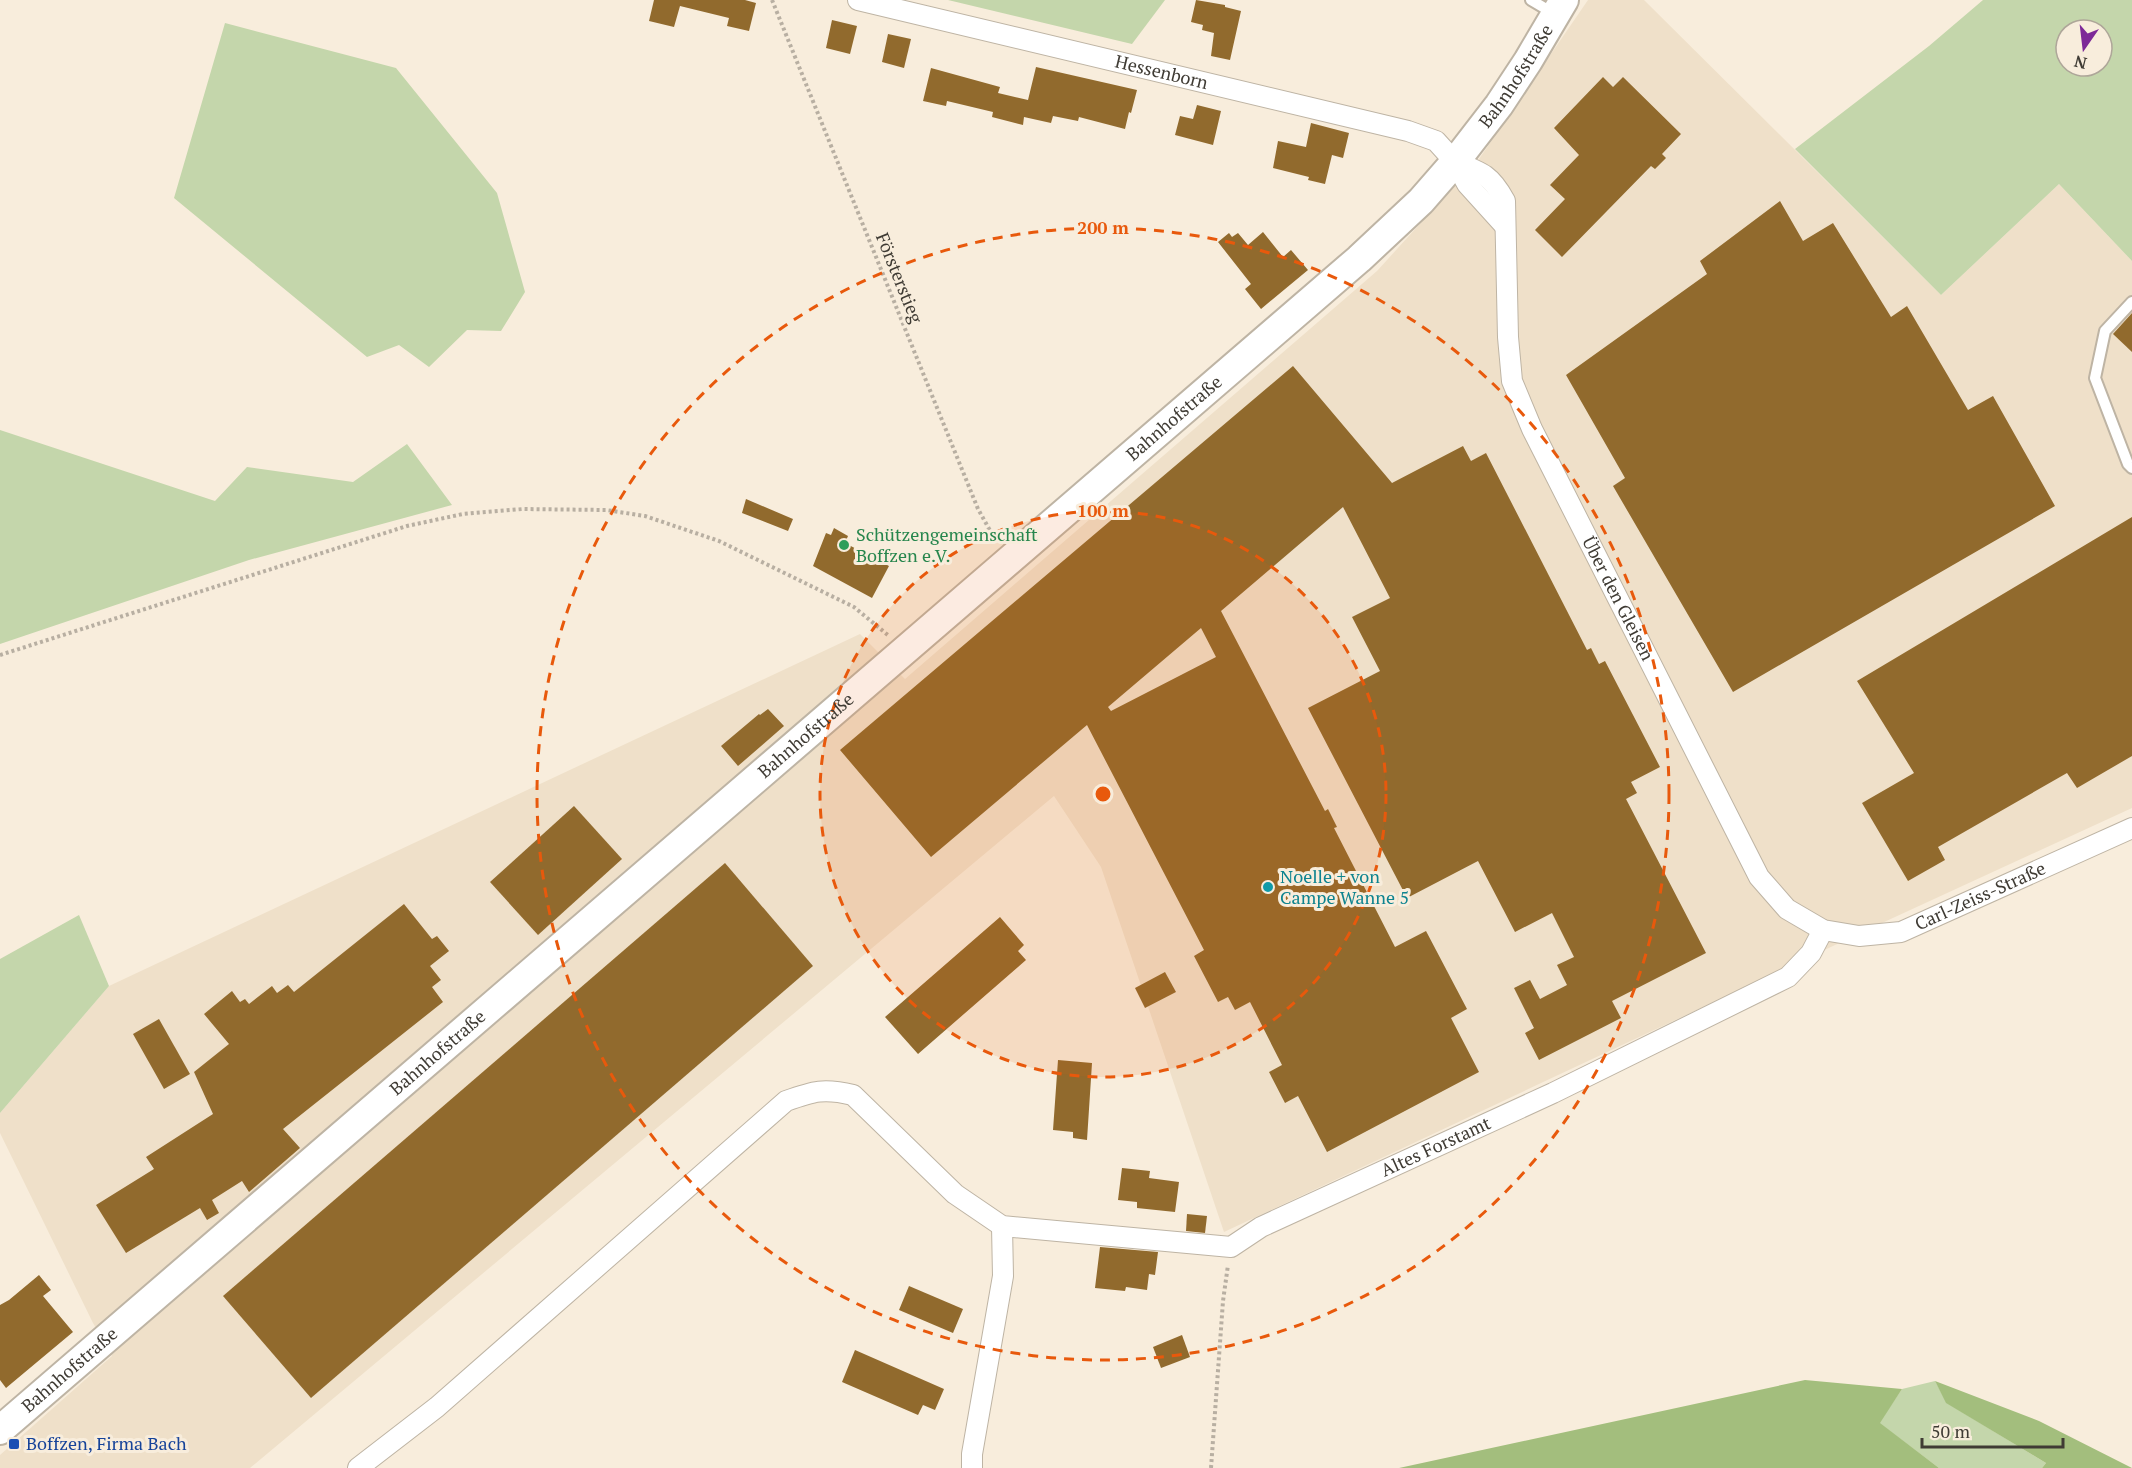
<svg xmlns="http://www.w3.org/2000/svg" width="2132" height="1468" viewBox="0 0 2132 1468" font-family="'PT Serif',serif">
<rect width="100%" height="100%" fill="#f8eddc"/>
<path fill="#efe0c9" d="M1588 0H1644L1941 295 2059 184 2132 261V808L1882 923 1224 1232 1101 867 1054 796 250 1468H0V1455L112 1356 93 1323 0 1133V1113L109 986 860 634 905 679 1377 271 1479 159Z"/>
<g fill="#c4d6ab" fill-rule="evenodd">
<path d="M948 0H1165L1132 44Z"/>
<path d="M1983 0H2132V261L2059 184 1941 295 1795 149 1929 46ZM2066 30H2102V66H2066Z"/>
<path d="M225 23 396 68 497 193 525 292 501 331 467 330 429 367 399 345 367 357 174 198Z"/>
<path d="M0 430 215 501 247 467 353 482 407 444 452 505 249 560 0 644Z"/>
<path d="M79 915 109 986 0 1113V959Z"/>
<path d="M1935 1381 1947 1403 2046 1463 2042 1468H1939L1879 1423 1902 1389Z"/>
</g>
<g fill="#a3be7d">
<path d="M1805 1380 1902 1389 1880 1423 1939 1468H1399Z"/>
<path d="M1935 1381 2039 1421 2132 1468H2042L2046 1463 1946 1403Z"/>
</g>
<g fill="#916a2d" fill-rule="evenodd">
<path d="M654 0H745L756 3 749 31 727 26 729 18 680 6 674 27 649 21Z"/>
<path d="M1196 0 1225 5V7L1241 11 1230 60 1211 56 1214 33 1202 30 1203 25 1191 22Z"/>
<path d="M832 20 857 26 850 54 826 48Z"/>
<path d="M888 34 911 39 904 68 882 62Z"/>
<path d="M1036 67 1137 90 1131 113 1129 112 1125 129 1079 117 1078 121 1053 116 1051 123 1024 117 1023 125 992 117 993 112 947 101 946 106 923 101 931 68 1000 87 998 93 1028 100Z"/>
<path d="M1603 77 1613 87 1623 77 1681 134 1662 154 1666 158 1655 169 1651 166 1562 257 1535 230 1565 199 1550 185 1579 155 1554 128Z"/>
<path d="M1197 105 1221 111 1213 145 1175 135 1180 116 1193 119Z"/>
<path d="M1311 123 1349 133 1343 158 1332 155 1325 184 1308 180 1309 177 1273 168 1278 141 1306 147Z"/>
<path d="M1780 201 1803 241 1833 223 1891 317 1907 306 1968 410 1993 396 2055 506 1733 692 1613 486 1625 478 1566 375 1707 274 1700 261Z"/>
<path d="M1263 232 1283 257 1291 250 1308 270 1261 309 1245 289 1251 284 1218 242 1229 233 1232 237 1238 233 1248 245Z"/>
<path d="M2132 313V352L2113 334Z"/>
<path d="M1293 366 1392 483 1463 446 1471 461 1486 453 1587 650 1591 648 1599 664 1605 661 1660 767 1631 782 1637 793 1626 799 1706 953 1612 1001 1621 1018 1539 1060 1525 1033 1534 1028 1514 988 1530 980 1540 999 1567 985 1557 965 1574 957 1552 913 1515 932 1478 861 1407 898 1308 708 1380 671 1352 617 1390 598 1343 507 1221 611 1325 811 1328 809 1337 827 1334 828 1395 947 1426 931 1467 1009 1451 1018 1479 1072 1327 1152 1298 1096 1285 1103 1269 1072 1282 1065 1250 1002 1235 1010 1228 997 1218 1002 1194 956 1204 950 1087 725 931 857 840 750ZM1201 628 1216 657 1111 711 1108 707Z"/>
<path d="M746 499 793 519 788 531 742 513Z"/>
<path d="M2132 517V756L2077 788 2067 773 1938 847 1945 860 1908 881 1862 803 1914 773 1857 681Z"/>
<path d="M834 528 848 536 845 543 889 566 872 598 813 566 826 533 831 535Z"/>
<path d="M768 709 784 726 738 766 721 746 759 714 760 715Z"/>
<path d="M574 806 622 859 538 935 490 882Z"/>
<path d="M725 863 813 966 311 1398 223 1296Z"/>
<path d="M404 904 432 939 437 936 449 951 430 966 441 980 432 987 443 1002 283 1129 300 1148 249 1192 242 1181 212 1200 219 1213 207 1220 200 1208 126 1253 96 1205 154 1169 146 1157 213 1114 194 1072 229 1044 204 1014 232 991 240 1002 245 999 249 1004 272 986 277 993 288 985 294 992Z"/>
<path d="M1000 917 1024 945 1018 951 1026 960 918 1054 885 1017Z"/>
<path d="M1165 972 1176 992 1145 1008 1135 988Z"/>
<path d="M159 1019 190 1074 164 1089 133 1034Z"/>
<path d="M1058 1060 1092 1063 1087 1140 1073 1138V1132L1053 1130Z"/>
<path d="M1122 1168 1150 1171 1149 1178 1179 1182 1175 1212 1137 1208V1202L1118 1200Z"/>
<path d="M1187 1214 1207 1216 1205 1233 1186 1231Z"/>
<path d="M1100 1247 1158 1252 1155 1275 1149 1274 1147 1290 1126 1287 1125 1291 1095 1288Z"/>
<path d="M39 1275 51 1290 43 1296 73 1332 6 1388 0 1380V1305L9 1300Z"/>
<path d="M909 1286 963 1309 953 1333 899 1310Z"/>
<path d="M1182 1335 1190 1357 1161 1368 1153 1347Z"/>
<path d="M855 1350 944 1389 935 1410 923 1405 918 1415 842 1382Z"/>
</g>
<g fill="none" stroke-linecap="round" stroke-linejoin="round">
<defs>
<g id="service">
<path d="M1531 0 1553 13"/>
<path d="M2132 302 2105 331 2095 378 2128 464 2132 468"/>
</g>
<g id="minor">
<path id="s1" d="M858 0 1408 131 1436 141 1455 162 1467 184 1505 226"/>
<path id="s2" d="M1455 162C1482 172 1491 175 1505 201L1508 337 1512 381 1532 429 1759 877 1787 909 1823 930 1859 936 1901 932 2132 828"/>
<path id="s3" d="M358 1468 437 1407 786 1101C814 1091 824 1088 853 1095L955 1194 1002 1226 1231 1247 1261 1227 1553 1093 1788 977 1811 953 1823 930"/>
<path d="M972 1468V1454L1003 1276 1002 1226"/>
</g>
<g id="secondary">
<path id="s4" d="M0 1430 1359 259 1421 201 1455 162 1499 105 1528 61 1564 0"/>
</g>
</defs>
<use href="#service" stroke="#beb4a4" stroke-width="14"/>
<use href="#minor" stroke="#beb4a4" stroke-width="22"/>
<use href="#secondary" stroke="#beb4a4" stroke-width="32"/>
<g stroke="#b8afa2" stroke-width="4" stroke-dasharray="3 3" stroke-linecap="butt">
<path d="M772 0 978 509 997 543"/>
<path d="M0 655 407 526 463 514 523 509 606 510 645 516 719 541 854 607 889 636"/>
<path d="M1211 1468 1223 1301 1228 1265"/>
</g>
<use href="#service" stroke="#fff" stroke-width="10"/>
<use href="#minor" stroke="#fff" stroke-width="20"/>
<use href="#secondary" stroke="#fff" stroke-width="28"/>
</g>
<circle cx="1103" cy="794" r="283" fill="#e8590c" fill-opacity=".12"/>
<g fill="none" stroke="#e8590c" stroke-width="3" stroke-dasharray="10 8">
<circle cx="1103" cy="794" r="283"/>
<circle cx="1103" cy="794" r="566"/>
</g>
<circle fill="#2e9e5b" stroke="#f8eddc" stroke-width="2" cx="844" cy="545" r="6"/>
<circle fill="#0f9aa8" stroke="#f8eddc" stroke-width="2" cx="1268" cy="887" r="6"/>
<rect fill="#1a4fb4" stroke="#f8eddc" stroke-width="2" x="8" y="1438" width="12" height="12" rx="3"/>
<g text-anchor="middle" stroke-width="6" stroke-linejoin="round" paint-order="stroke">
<g font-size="18" fill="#3f3b34" stroke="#f8eddc">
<text dy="6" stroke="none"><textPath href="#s1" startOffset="312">Hessenborn</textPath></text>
<text dy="6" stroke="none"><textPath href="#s4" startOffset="2036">Bahnhofstraße</textPath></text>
<text transform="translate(899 278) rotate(68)" y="6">Försterstieg</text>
<text dy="6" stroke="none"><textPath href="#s4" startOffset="1550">Bahnhofstraße</textPath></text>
<text dy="6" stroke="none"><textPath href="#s2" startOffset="488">Über den Gleisen</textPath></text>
<text dy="6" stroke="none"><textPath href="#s4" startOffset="1064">Bahnhofstraße</textPath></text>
<text dy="6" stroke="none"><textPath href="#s2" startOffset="1050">Carl-Zeiss-Straße</textPath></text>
<text dy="6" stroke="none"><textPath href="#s4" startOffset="578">Bahnhofstraße</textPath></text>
<text dy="6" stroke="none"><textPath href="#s3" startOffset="1290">Altes Forstamt</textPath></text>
<text dy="6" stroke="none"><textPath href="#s4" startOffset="92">Bahnhofstraße</textPath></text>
</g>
<g font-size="18" fill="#27864d" stroke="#f8eddc" text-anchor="start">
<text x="856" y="541">Schützengemeinschaft<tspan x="856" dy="21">Boffzen e.V.</tspan></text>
</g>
<g font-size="18" fill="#0d838f" stroke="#f8eddc" text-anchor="start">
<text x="1280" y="883">Noelle + von<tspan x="1280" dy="21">Campe Wanne 5</tspan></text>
</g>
<g font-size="18" fill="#164399" stroke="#f8eddc" text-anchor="start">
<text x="26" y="1450">Boffzen, Firma Bach</text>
</g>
</g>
<circle cx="1103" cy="794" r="9" fill="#e8590c" stroke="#f8eddc" stroke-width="3"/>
<g font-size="18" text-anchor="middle" font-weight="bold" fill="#e8590c" stroke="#f8eddc" stroke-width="6" stroke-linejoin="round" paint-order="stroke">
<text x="1103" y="234">200 m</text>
<text x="1103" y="517">100 m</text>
</g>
<g transform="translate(2084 48) rotate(194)"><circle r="28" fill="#f8eddc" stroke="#aea699" stroke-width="1.5"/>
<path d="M0-4.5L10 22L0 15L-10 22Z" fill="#7d2998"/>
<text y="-9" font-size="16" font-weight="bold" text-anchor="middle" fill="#3f3b34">N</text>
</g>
<path d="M1922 1438v9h141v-9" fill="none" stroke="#3f3b34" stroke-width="3"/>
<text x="1931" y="1438" font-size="18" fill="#3f3b34" stroke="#f8eddc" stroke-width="4.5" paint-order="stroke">50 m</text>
</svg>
